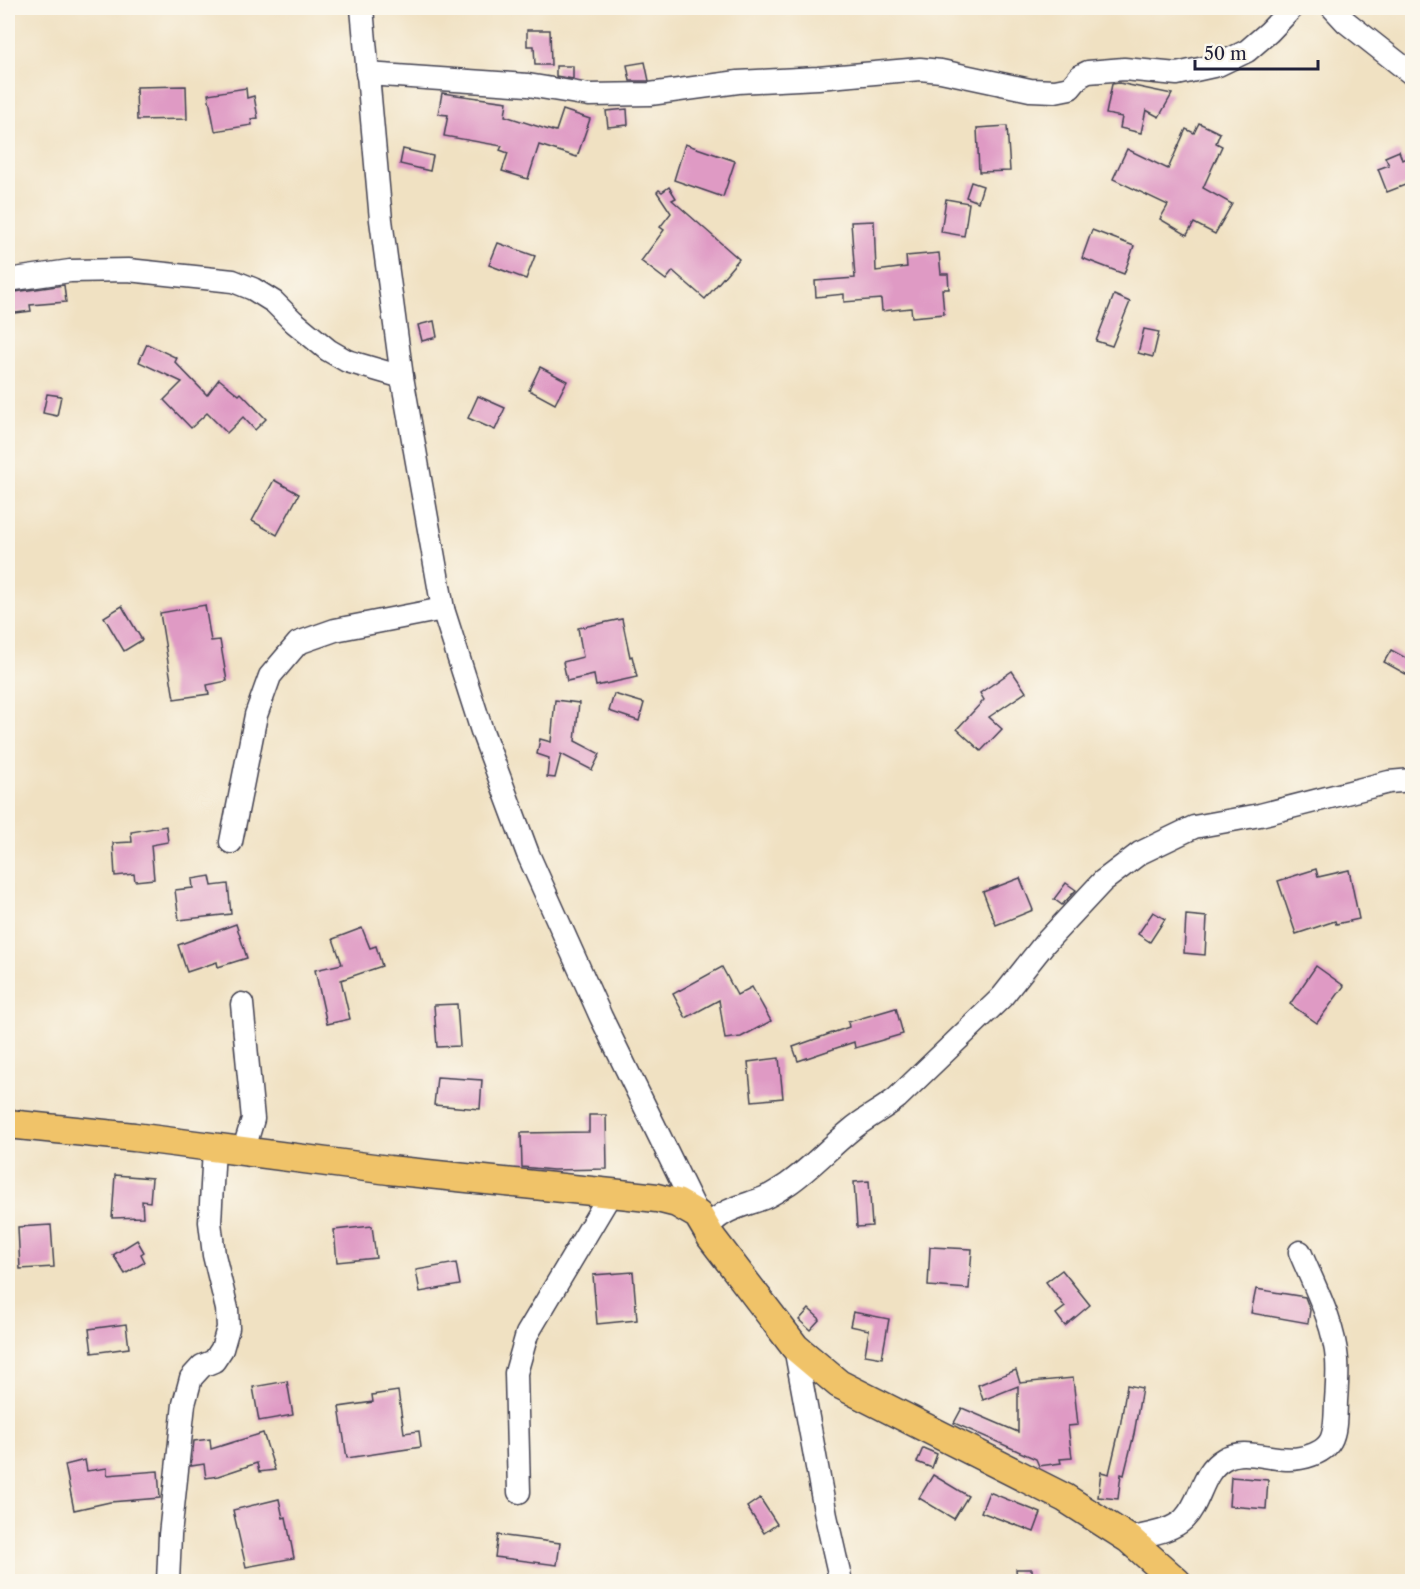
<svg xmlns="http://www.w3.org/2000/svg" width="1420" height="1589" viewBox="0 0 1420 1589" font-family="'Libre Caslon Text',serif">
<rect width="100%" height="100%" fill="#fbf7ec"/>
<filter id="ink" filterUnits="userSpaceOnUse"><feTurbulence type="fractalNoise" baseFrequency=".0167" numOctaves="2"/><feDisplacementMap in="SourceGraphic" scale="12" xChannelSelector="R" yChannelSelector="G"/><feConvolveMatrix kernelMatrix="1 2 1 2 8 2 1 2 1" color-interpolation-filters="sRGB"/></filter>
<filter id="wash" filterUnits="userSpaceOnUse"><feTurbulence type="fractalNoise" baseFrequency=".008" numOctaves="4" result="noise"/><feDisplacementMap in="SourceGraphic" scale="24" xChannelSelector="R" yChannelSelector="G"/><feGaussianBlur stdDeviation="1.35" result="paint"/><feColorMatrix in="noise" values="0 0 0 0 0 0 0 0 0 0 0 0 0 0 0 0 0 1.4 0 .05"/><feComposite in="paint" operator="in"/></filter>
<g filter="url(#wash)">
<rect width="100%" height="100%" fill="#f0e1c2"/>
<g id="blocks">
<g fill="#df9ac4">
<path d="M527 30H550L551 65H535L534 46H527Z"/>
<path d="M645 62 649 81H630L627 65Z"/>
<path d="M556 66H573V79L556 76Z"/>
<path d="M1119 83 1172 94 1159 117 1146 110 1141 133 1120 128 1122 117 1106 114 1112 84Z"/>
<path d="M186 86 187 119 137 120 136 87Z"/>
<path d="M246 88 247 98 254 96 258 118 251 119 252 125 215 131 208 94Z"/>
<path d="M442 93 507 102 505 116 552 131V130L556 131 563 110 590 119 577 157 539 145 528 179 502 171 508 153 500 150 502 146 444 136 448 115 438 114Z"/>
<path d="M627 109 628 125 608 127 606 111Z"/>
<path d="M1199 123 1220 133 1216 143 1222 146 1203 188 1232 204 1215 234 1194 223 1187 235 1160 219 1168 205 1113 179 1127 149 1168 169 1186 129 1194 133Z"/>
<path d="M1007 126 1010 171 979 172 977 128Z"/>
<path d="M685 144 735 161 723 197 674 180Z"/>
<path d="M403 149 433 156 430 171 400 164Z"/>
<path d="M1399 151 1402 160 1413 155V182L1387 192 1378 169 1389 165 1385 157Z"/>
<path d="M971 182 983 186 978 202 966 197Z"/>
<path d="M669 187 676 198 672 200 739 259 705 299 673 271 666 280 641 261 664 230 660 227 671 213 657 192 659 190 662 192Z"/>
<path d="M946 199 969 203 964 236 941 232Z"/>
<path d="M874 221 876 271 907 267 906 256 939 253 941 274H948L949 289H942L944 314 912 317 911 308 882 311 881 299 844 302V294L816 297 815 281 855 278 851 222Z"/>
<path d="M1092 230 1134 246 1124 274 1082 258Z"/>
<path d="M498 243 535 256 526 279 489 265Z"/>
<path d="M64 285 66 302 30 305 31 311 8 314V293Z"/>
<path d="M1114 295 1130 302 1112 346 1096 341Z"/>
<path d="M434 321 437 337 422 341 418 325Z"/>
<path d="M1144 329 1159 332 1153 357 1138 353Z"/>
<path d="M147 344 177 358 175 362 207 395 219 379 239 395 241 393 266 419 255 430 243 417 227 433 207 413 191 428 164 400 182 382 139 362Z"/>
<path d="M540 367 567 381 555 404 529 390Z"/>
<path d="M47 394 61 396 57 416 43 413Z"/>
<path d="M478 396 505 408 495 430 468 418Z"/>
<path d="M274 480 299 494 277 535 252 521Z"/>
<path d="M205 605 211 641 220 640 227 681 207 685 209 694 174 699 160 613Z"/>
<path d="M122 606 142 640 124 651 104 617Z"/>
<path d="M622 619 630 657 632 656 637 677 596 686 594 675 567 681 563 662 583 657 578 628Z"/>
<path d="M1391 650 1413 662V678L1384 662Z"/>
<path d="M1012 671 1026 692 989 717 1002 729 981 751 957 729 984 700 980 693Z"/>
<path d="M614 694 644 703 639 721 609 711Z"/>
<path d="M555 700 579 703 575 741 600 754 592 770 561 754 555 778 547 777 549 758 537 754 540 739 551 742Z"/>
<path d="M166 826 168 842 151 845 154 879 135 881 134 874 115 876 113 843 132 842 131 832Z"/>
<path d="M1316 869 1318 877 1349 870 1359 919 1336 924 1335 921 1296 934 1278 881Z"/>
<path d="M210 876 212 886 228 884 231 914 179 920 175 890 193 888 192 879Z"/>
<path d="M1020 878 1033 910 996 925 983 892Z"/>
<path d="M1066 883 1076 890 1062 905 1054 899Z"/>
<path d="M1153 912 1165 919 1150 942 1138 934Z"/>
<path d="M1186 915 1207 917 1205 955 1184 953Z"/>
<path d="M236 924 247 958 218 967 217 962 187 972 178 945Z"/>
<path d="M362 928 370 948 376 946 382 966 341 980 350 1019 327 1024 315 970 342 964 333 939Z"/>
<path d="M1316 966 1344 986 1317 1023 1290 1004Z"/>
<path d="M722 967 737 995 752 987 771 1021 741 1037 725 1039 719 1000 686 1018 673 994Z"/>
<path d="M457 1004 460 1046 437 1047 434 1005Z"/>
<path d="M896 1008 903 1034 855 1048 854 1042 798 1061 793 1047 849 1027 848 1022Z"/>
<path d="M779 1058 783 1098 752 1101 748 1062Z"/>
<path d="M437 1077 482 1080 480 1109 434 1105Z"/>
<path d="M589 1115H606L607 1169 553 1170 522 1167 521 1133 589 1132Z"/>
<path d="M115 1175 152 1178 150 1202 142 1201 143 1217 112 1218Z"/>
<path d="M869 1181 872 1226 857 1227 854 1182Z"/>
<path d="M51 1225 54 1267 20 1269 18 1227Z"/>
<path d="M372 1226 376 1258 337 1262 334 1230Z"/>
<path d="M137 1240 144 1252 141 1254 145 1262 125 1274 113 1255Z"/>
<path d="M930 1247 972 1249 969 1289 928 1286Z"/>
<path d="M456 1263 460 1285 420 1292 416 1270Z"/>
<path d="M1062 1270 1090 1305 1065 1326 1056 1314 1065 1307 1046 1282Z"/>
<path d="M633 1272 637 1320 597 1324 593 1275Z"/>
<path d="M1256 1289 1305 1297 1310 1310 1308 1323 1251 1313Z"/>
<path d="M809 1309 820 1319 810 1330 799 1320Z"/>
<path d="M853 1312 889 1319 882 1358 865 1355 869 1330 850 1326Z"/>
<path d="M126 1324 129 1348 92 1353 89 1329Z"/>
<path d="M1016 1370 1020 1383 1073 1378 1078 1425 1068 1426 1072 1458 1060 1459 1061 1463 1039 1466 1036 1459 954 1423 962 1408 1018 1432V1386L983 1400 978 1385Z"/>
<path d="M287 1381 293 1415 259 1421 253 1387Z"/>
<path d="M1127 1385 1142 1388 1134 1434 1124 1475 1121 1474 1118 1499 1098 1497 1101 1472 1109 1474 1120 1427Z"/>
<path d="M398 1391 404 1433 419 1431 421 1447 347 1458 339 1407 373 1402 372 1395Z"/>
<path d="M263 1433 275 1470 259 1472 257 1463 218 1476 206 1478 204 1464 191 1466 194 1441 210 1439 211 1449Z"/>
<path d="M923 1448 937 1454 932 1468 917 1462Z"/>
<path d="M85 1460 87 1471 107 1468V1475L158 1471 160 1498 110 1502 74 1510 65 1465Z"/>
<path d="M933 1475 968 1496 954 1519 919 1498Z"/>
<path d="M1231 1477 1268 1480 1266 1509 1229 1506Z"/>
<path d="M989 1492 1041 1513 1034 1532 981 1512Z"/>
<path d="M760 1498 777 1524 764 1533 747 1507Z"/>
<path d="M279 1499 283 1518 286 1517 294 1558 246 1567 233 1510Z"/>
<path d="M498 1535 560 1543 557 1565 495 1557Z"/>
<path d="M1016 1569H1032L1033 1581H1017Z"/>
</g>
</g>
</g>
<g filter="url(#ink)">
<use href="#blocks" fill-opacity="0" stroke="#413f4f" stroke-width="1.5"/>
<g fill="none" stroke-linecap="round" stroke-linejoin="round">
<defs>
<g id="minor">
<path d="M362 8 381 220 402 377 443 609 482 731 528 854 601 1017 698 1215"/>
<path d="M1333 8 1346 22 1412 74"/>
<path d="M367 74 528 85 589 95 650 94 738 82 818 78 920 69 941 71 1030 90 1055 91 1070 88 1080 76 1088 72 1124 69 1177 74 1218 65 1247 51 1269 32 1292 8"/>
<path d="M8 280 70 271 128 270 233 281 253 289 274 302 293 321 328 350 347 361 402 377"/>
<path d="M231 842 256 715 270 676 298 643 335 630 443 609"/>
<path d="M242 1004 253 1119 243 1152"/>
<path d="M711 1237 710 1225C725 1208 744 1206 764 1198 772 1195 780 1189 788 1184 811 1168 829 1148 851 1130 865 1118 882 1110 897 1098L1002 997 1045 943 1103 881 1140 853 1194 827 1260 815 1389 782 1412 780"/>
<path d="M795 1347 826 1516 841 1582"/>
<path d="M519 1492 516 1373 527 1334 611 1193"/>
<path d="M1129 1539C1147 1534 1171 1532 1184 1519 1202 1501 1201 1472 1224 1459 1246 1446 1274 1463 1300 1458 1337 1451 1335 1433 1336 1401 1337 1387 1338 1373 1337 1360 1334 1322 1314 1286 1300 1252"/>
<path d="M168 1582 170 1535 184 1404 191 1378 202 1366 214 1361 222 1349 228 1328 227 1309 214 1255 210 1222 214 1148"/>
</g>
<path id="major" d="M8 1124 134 1137 389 1170 611 1193 657 1198 677 1203 698 1215 711 1237 795 1347 839 1384 1065 1498 1129 1539 1177 1582"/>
</defs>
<use href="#minor" stroke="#413f4f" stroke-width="25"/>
<use href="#major" stroke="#413f4f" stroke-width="31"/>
<use href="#minor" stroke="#fff" stroke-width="22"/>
<use href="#major" stroke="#f0c369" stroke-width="28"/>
</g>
</g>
<rect width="1420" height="1589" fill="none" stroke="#fbf7ec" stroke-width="30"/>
<path d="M1195 60v9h123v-9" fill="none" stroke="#22223b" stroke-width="3"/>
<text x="1204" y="60" font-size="18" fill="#22223b" stroke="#fbf7ec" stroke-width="4.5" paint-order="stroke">50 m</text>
</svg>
